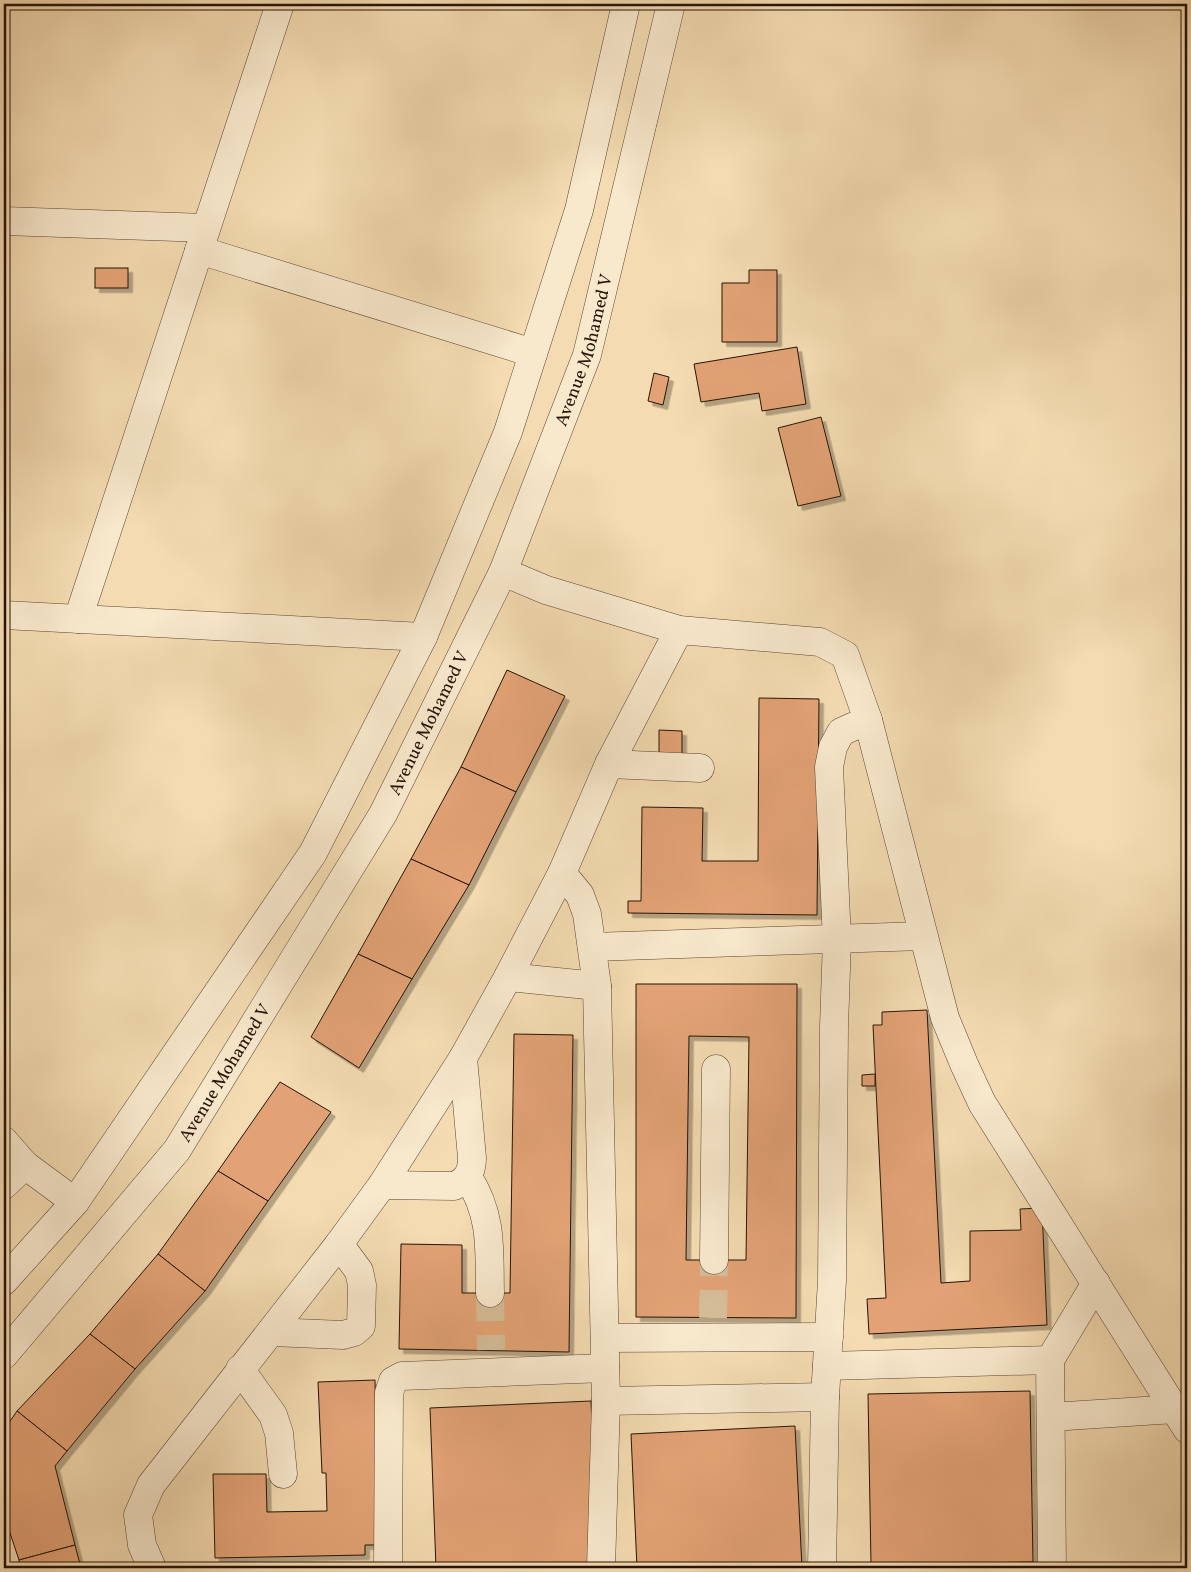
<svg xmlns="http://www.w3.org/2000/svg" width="1191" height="1572" viewBox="0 0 1191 1572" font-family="Vollkorn,serif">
<defs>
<filter id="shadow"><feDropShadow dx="4.5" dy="4.5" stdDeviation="0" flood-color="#0004"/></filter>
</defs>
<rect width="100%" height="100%" fill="#f4dbb1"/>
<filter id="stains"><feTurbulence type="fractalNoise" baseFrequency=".004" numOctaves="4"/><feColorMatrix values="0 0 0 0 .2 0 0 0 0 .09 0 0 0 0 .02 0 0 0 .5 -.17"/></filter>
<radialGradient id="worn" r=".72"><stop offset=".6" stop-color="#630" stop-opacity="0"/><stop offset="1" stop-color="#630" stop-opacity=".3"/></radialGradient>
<g fill="#e2a274" stroke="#261308" fill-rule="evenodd" filter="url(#shadow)">
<rect x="95" y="268" width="33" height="20"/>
<path d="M749 270H777V342H722V283H749Z"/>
<path d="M797 347 806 404 762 411 759 393 701 402 694 364Z"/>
<path d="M654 373 669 377 663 405 648 401Z"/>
<path d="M821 417 841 496 798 506 778 428Z"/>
<path d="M507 670 565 696 516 792 461 767Z"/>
<path d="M759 698 819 699 817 915 628 913V901H641L642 807 703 808 702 861H758Z"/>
<path d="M659 730 682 731V755H659Z"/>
<path d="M461 767 516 792 469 885 411 859Z"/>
<path d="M411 859 469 885 412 979 358 954Z"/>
<path d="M358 954 412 979 359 1068 311 1037Z"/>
<path d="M636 984H797L796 1318 636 1317ZM689 1036 749 1037 746 1260H686Z"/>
<path d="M927 1010 941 1283 970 1281V1231L1021 1230 1020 1209 1042 1208 1047 1325 869 1334 867 1299 886 1298 873 1025H882V1012Z"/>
<path d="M514 1034 573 1035 569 1352 399 1349 401 1244 462 1245V1293H510Z"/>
<path d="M875 1074V1086H862V1075Z"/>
<path d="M280 1082 331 1112 268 1201 218 1171Z"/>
<path d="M218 1171 268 1201 205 1291 158 1254Z"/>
<path d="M158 1254 205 1291 135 1369 90 1334Z"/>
<path d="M90 1334 135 1369 67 1451 17 1411Z"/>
<path d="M375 1380 378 1545H365V1555L215 1558 213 1474H266L267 1512 327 1511 326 1473H322L318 1382Z"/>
<path d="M1030 1391 1033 1562 871 1565 868 1394Z"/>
<path d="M591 1401 598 1568H436L430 1408Z"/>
<path d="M17 1411 67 1451 55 1466 75 1545 19 1560 4 1515V1430Z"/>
<path d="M795 1426 802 1568H637L631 1434Z"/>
<path d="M75 1545 81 1568H20L19 1560Z"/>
</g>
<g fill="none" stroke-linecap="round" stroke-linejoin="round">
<g stroke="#d5bd98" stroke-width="28" stroke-dasharray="28 14" stroke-linecap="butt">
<path d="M490 1293 491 1350"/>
<path d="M713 1318 714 1260"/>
</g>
<defs>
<g id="minor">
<path d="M4 221 206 228"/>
<path d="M199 250 533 353"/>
<path d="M503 572 546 590 679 630 820 642 845 655 868 720 841 732 833 747 829 767 837 940 834 1027 832 1281 825 1397 822 1568"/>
<path d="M4 615 423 637"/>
<path d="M78 619 280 4"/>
<path d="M868 720 945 1018 964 1064 982 1103 1187 1429"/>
<path d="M609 764 700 768"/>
<path d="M562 873 580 895 587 914 597 986 606 1401 601 1568"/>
<path d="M592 947 923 936"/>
<path d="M508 977 597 986"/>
<path d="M4 1141 25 1165 75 1202"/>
<path d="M468 1177C493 1217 489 1249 490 1293"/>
<path d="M4 1185 25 1165"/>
<path d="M382 1185 454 1186C467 1181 472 1172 472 1158L463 1058"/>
<path d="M714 1260 716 1069"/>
<path d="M4 1281 75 1202 313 853 423 637 508 432 579 210 626 4"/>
<path d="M271 1332 343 1335 354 1332 361 1326 362 1285 359 1271 339 1244"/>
<path d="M605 1338 829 1337"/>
<path id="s1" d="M4 1355 177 1150 383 814 503 572 587 355 671 4"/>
<path d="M1050 1360 1096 1283"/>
<path d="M827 1366 1050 1360 1052 1568"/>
<path d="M240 1369 273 1415 279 1433 283 1474"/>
<path d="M606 1401 825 1397"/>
<path d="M1051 1417 1175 1409"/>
<path d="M152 1568 142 1545 138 1515 151 1485 339 1244 382 1185 463 1058 508 977 562 873 609 764 679 630"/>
<path d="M388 1568 389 1393 393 1381 402 1376 605 1368"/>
</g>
</defs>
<use href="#minor" stroke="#5a4532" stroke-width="29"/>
<use href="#minor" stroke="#f8e8cc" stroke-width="28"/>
</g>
<g text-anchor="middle" stroke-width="5" stroke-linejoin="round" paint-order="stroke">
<g font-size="18" fill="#261308" stroke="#f8e8cc">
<text dy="6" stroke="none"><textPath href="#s1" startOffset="1169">Avenue Mohamed V</textPath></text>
<text dy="6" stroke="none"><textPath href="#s1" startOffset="764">Avenue Mohamed V</textPath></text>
<text dy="6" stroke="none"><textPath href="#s1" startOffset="359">Avenue Mohamed V</textPath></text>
</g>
</g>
<rect width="1191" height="1572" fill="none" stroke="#f4dbb1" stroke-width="20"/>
<rect x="5" y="5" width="1181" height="1562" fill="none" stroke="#261308" stroke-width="2.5"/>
<rect x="10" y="10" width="1171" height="1552" fill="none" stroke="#261308"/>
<rect width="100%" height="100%" filter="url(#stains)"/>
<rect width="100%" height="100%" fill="url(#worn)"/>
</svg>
